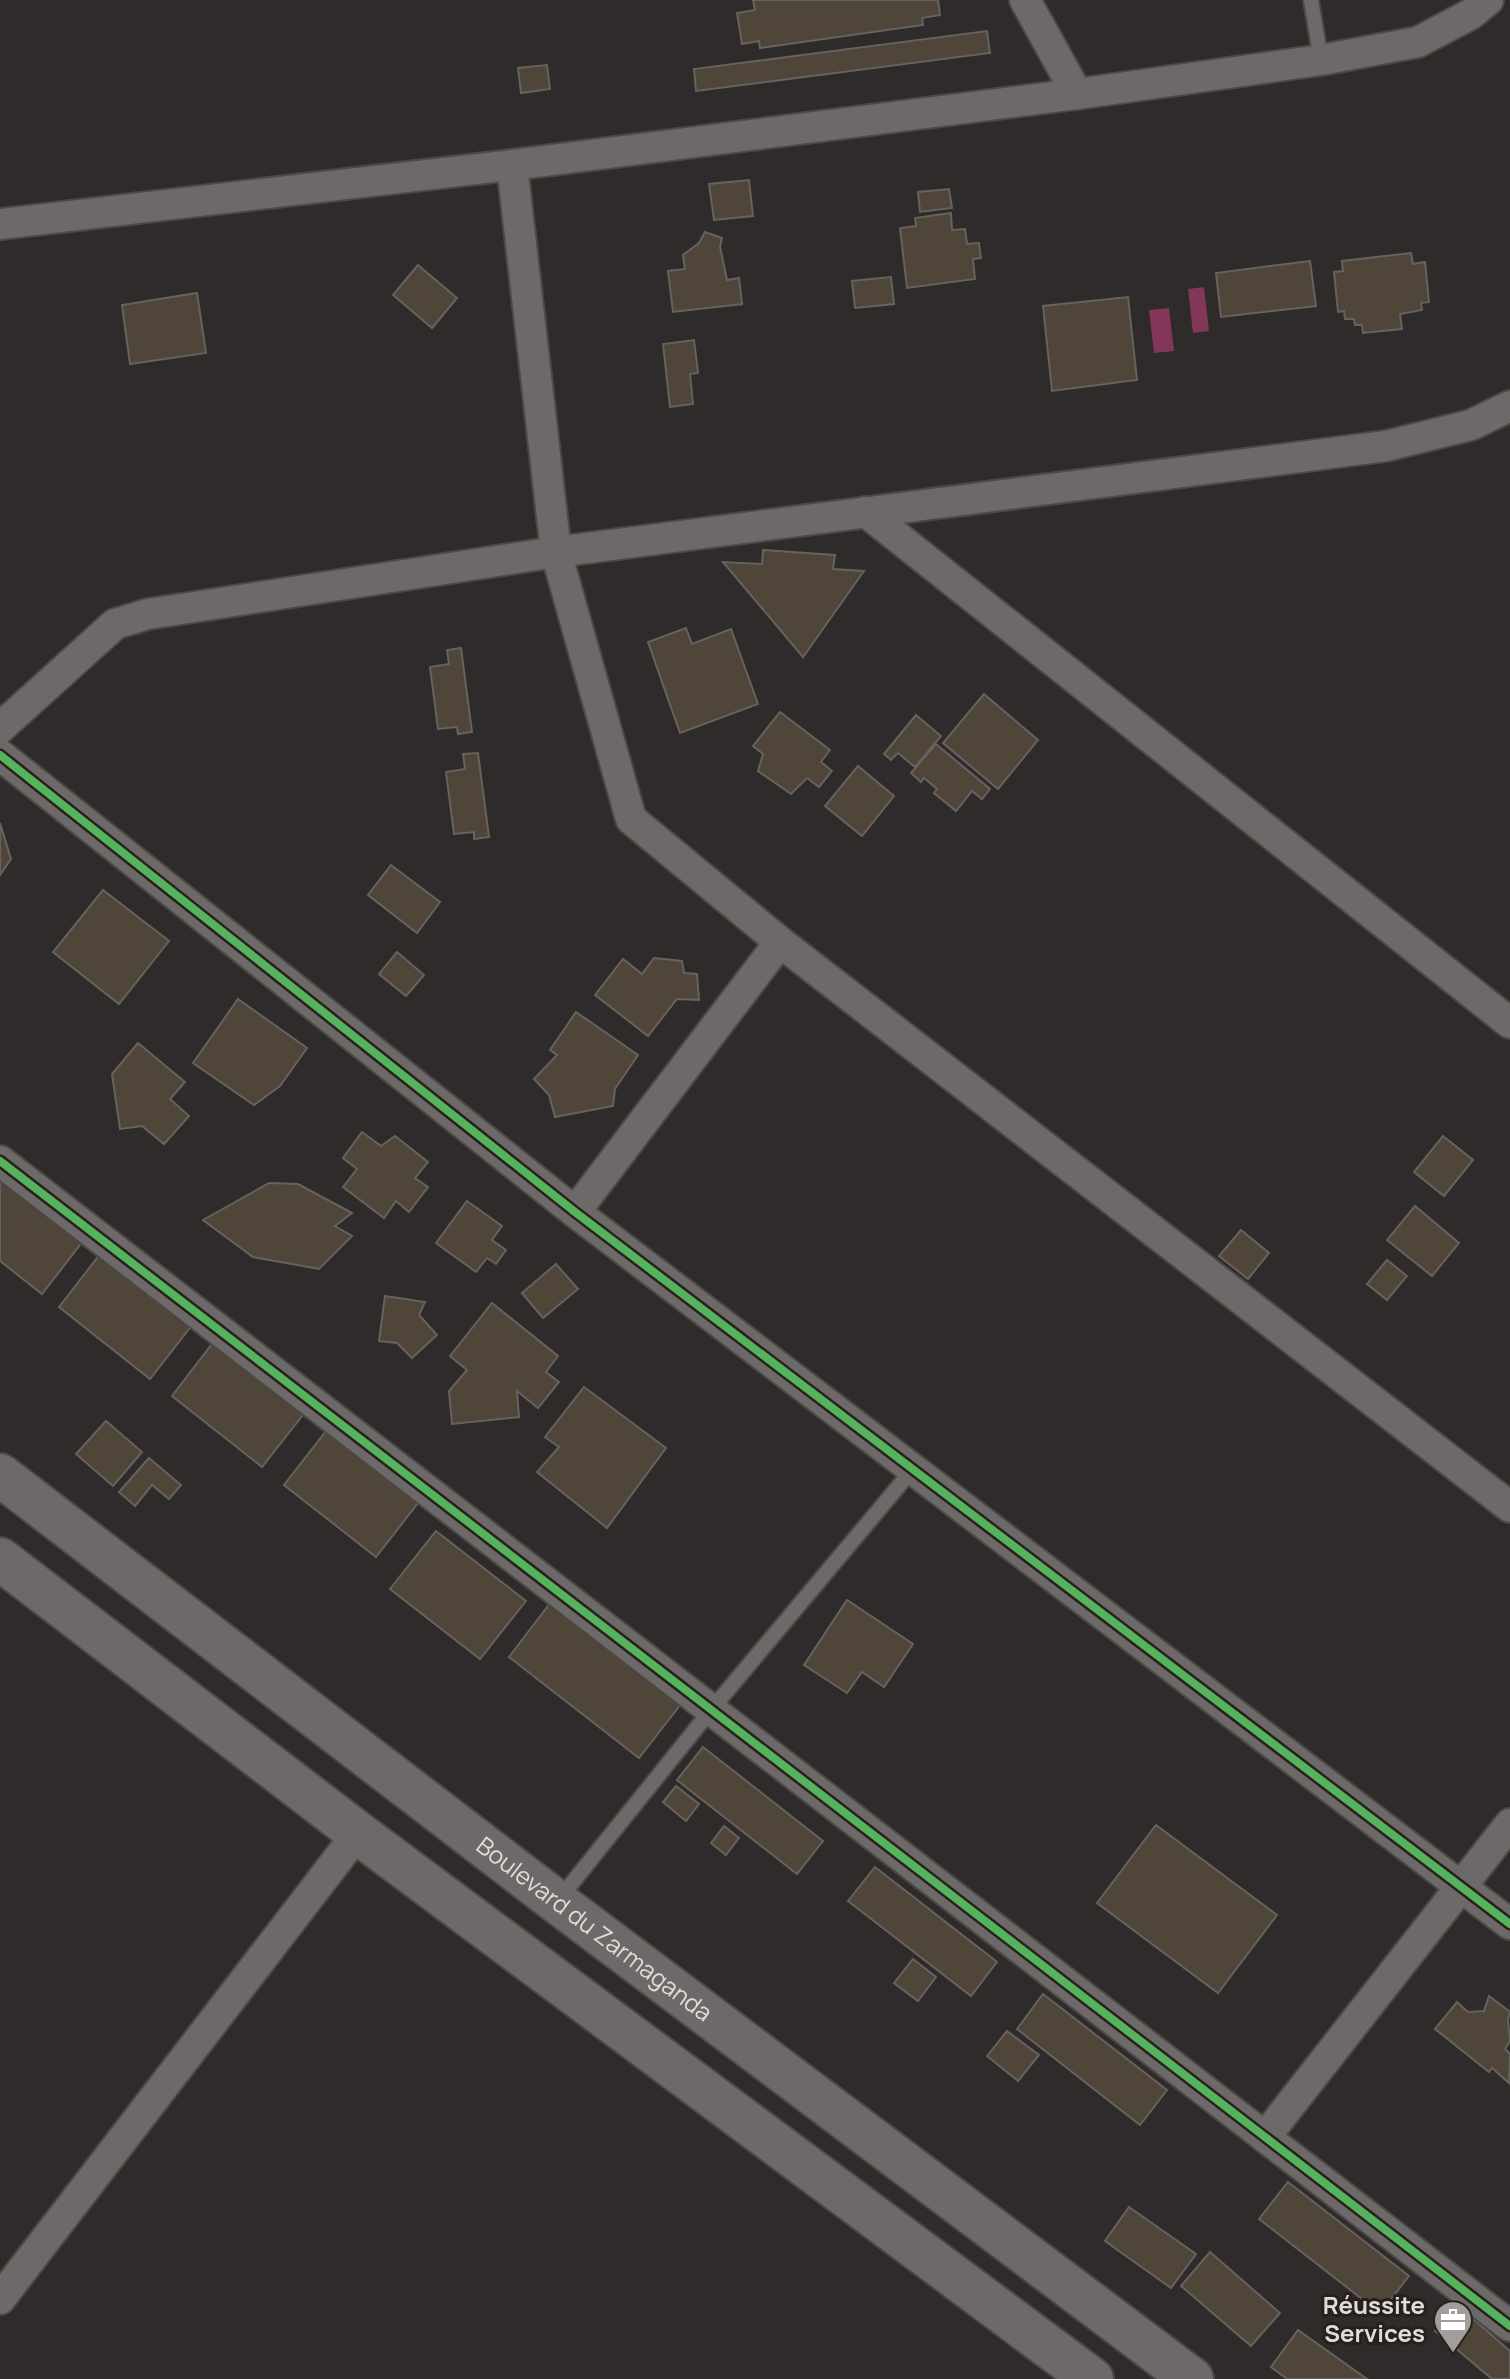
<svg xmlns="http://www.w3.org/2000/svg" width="1510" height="2379" viewBox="0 0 1510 2379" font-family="Manrope,sans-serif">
<rect width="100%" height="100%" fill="#2f2b2a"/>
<g fill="#833758">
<path d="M1204 287 1209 331 1193 333 1188 289Z"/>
<path d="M1169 308 1174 351 1154 353 1149 310Z"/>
</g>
<g fill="#4f4539" stroke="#656260" stroke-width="2">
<path d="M753 0H938L940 15 922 18 923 25 760 48 759 41 742 44 737 13 755 10Z"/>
<path d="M987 31 990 53 696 91 694 69Z"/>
<path d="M547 65 550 89 521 93 518 68Z"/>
<path d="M749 180 753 216 714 220 709 184Z"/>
<path d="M949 189 952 208 920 212 918 192Z"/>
<path d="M951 213 952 230 965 229 967 244 979 243 981 258 973 259 975 279 907 288 900 228 916 226 915 218Z"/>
<path d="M705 232 722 238 720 247 727 280 739 278 742 304 673 312 668 271 685 269 683 255 699 243Z"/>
<path d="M1411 253 1413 264 1425 262 1429 302 1421 303 1422 310 1400 314 1402 329 1363 333 1362 325H1355L1354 319H1345L1344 311 1338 312 1334 272 1343 271 1342 261Z"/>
<path d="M1310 261 1316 306 1221 317 1216 273Z"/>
<path d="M418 265 457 298 432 328 393 295Z"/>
<path d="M891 277 894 304 855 308 852 281Z"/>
<path d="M197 293 206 353 130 364 122 305Z"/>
<path d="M1128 297 1137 380 1052 391 1043 306Z"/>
<path d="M694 340 698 373 690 374 693 404 670 407 663 344Z"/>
<path d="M763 550 835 555 833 569 864 571 803 657 723 562 762 564Z"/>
<path d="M686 628 692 644 731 629 758 704 680 733 648 642Z"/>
<path d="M461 648 472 732 458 734 457 727 438 729 430 667 449 664 447 650Z"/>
<path d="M984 694 1038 740 998 789 943 743Z"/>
<path d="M780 712 830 750 821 762 832 771 819 787 807 778 791 794 758 771 763 754 753 746Z"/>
<path d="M916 715 941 736 915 767 898 753 891 760 884 754Z"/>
<path d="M936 744 990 789 982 799 972 791 956 811 934 793 937 789 924 778 921 782 911 773Z"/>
<path d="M478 753 489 837 474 839V832L454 834 446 772 465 769 463 754Z"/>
<path d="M858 766 894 796 862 836 825 806Z"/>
<path d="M0 823 11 859 0 875Z"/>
<path d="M391 865 440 902 417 933 368 895Z"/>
<path d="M103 890 169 941 119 1004 53 952Z"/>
<path d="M397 952 424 975 406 996 379 974Z"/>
<path d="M654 958 682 961 684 973 697 974 699 1000 677 999 648 1036 595 995 623 959 642 974Z"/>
<path d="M238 999 307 1048 280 1086 254 1105 193 1063Z"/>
<path d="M576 1012 638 1055 615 1089 613 1106 555 1117 549 1095 534 1079 557 1055 550 1050Z"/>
<path d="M138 1043 185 1082 170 1099 189 1116 164 1144 142 1126 120 1129 112 1074Z"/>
<path d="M362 1132 381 1146 395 1136 428 1162 415 1178 428 1187 409 1212 396 1201 384 1218 343 1187 357 1169 343 1158Z"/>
<path d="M1443 1136 1473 1160 1444 1196 1414 1172Z"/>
<path d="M0 1167 87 1236 42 1294 0 1261Z"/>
<path d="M269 1183 298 1184 352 1213 335 1226 352 1236 319 1269 253 1257 203 1220Z"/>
<path d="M467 1201 502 1226 492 1240 506 1250 496 1264 487 1258 476 1272 436 1243Z"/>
<path d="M1415 1206 1459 1243 1432 1276 1387 1240Z"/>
<path d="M1241 1230 1269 1253 1248 1279 1219 1256Z"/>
<path d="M104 1249 196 1320 150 1379 59 1307Z"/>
<path d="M1387 1260 1407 1276 1387 1300 1367 1284Z"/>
<path d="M556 1264 578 1289 543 1318 522 1293Z"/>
<path d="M385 1296 425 1302 419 1315 437 1335 412 1358 397 1343 379 1341Z"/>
<path d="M492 1303 558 1356 546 1372 559 1382 538 1408 517 1391 519 1417 452 1424 449 1391 467 1370 450 1356Z"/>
<path d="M215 1340 306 1411 262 1467 172 1396Z"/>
<path d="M584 1387 666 1448 607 1528 537 1472 559 1447 545 1437Z"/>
<path d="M106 1421 142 1452 113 1486 76 1454Z"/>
<path d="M333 1422 425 1494 376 1557 284 1485Z"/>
<path d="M149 1458 181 1485 169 1499 152 1485 135 1506 119 1492Z"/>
<path d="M436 1531 526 1601 480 1659 390 1589Z"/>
<path d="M847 1600 913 1644 884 1687 862 1672 847 1693 804 1665Z"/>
<path d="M551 1602 681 1704 639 1758 509 1657Z"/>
<path d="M703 1747 823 1841 797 1874 677 1780Z"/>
<path d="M676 1786 699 1804 686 1821 663 1802Z"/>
<path d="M1156 1825 1277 1915 1218 1993 1097 1903Z"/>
<path d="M724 1826 739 1838 726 1855 711 1843Z"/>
<path d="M875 1867 997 1962 971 1996 848 1901Z"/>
<path d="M913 1959 936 1977 918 2001 894 1983Z"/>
<path d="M1043 1994 1167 2090 1140 2125 1017 2029Z"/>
<path d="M1489 1996 1510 2012 1508 2020 1510 2041 1505 2049 1510 2054 1509 2083 1492 2068 1489 2072 1435 2029 1457 2002 1468 2012 1484 2011Z"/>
<path d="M1007 2031 1039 2055 1018 2081 987 2056Z"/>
<path d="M1288 2182 1409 2276 1380 2313 1259 2219Z"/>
<path d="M1129 2207 1196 2254 1171 2288 1105 2241Z"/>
<path d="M1210 2252 1280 2313 1251 2346 1181 2286Z"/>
<path d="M1457 2305 1510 2351V2379H1492L1435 2331Z"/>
<path d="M1298 2330 1367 2379H1287L1271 2367Z"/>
</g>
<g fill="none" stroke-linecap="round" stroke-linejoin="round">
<defs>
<g id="service">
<path d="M1311 0 1321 60"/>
<path d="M560 1898 711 1710 913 1469"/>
</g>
<g id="minor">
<path d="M1025 0 1077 94"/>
<path d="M512 165 556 552 631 819 780 942 1510 1507"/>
<path d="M0 224 512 165 1077 94 1321 60 1418 42 1471 14 1488 0"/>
<path d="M866 512 1510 1023"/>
<path d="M0 728 115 624 148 614 556 552 1386 446 1471 425 1510 406"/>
<path d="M0 755 575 1212 1510 1924"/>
<path d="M0 1161 1510 2326"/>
<path d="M575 1212 780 942"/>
<path d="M1265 2137 1510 1824"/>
<path d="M0 2299 358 1833"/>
</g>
<g id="secondary">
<path id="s1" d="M0 1475 557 1902 1192 2379"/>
<path d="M0 1559 358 1833 1092 2379"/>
</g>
</defs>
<use href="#service" stroke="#4c4846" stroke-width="18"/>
<use href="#minor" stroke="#4c4846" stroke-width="34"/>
<use href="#secondary" stroke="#4c4846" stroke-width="46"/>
<use href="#service" stroke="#6c6968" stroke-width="14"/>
<use href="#minor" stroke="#6c6968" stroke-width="30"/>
<use href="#secondary" stroke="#6c6968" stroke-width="42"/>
<defs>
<g id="cycleway">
<path d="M0 755 575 1212 1510 1924"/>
<path d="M0 1161 1510 2326"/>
</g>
</defs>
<use href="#cycleway" stroke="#28201d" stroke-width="13"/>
<use href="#cycleway" stroke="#56b35d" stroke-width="8"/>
</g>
<defs>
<symbol id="office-pin" viewBox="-11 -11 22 30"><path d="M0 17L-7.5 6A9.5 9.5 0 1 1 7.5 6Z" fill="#a39d9c" stroke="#28201d"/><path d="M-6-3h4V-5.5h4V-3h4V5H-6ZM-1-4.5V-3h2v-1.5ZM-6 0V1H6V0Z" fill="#fff"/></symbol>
</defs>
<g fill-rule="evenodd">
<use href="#office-pin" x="1431" y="2298" width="44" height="60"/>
</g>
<g text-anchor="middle" stroke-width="6" stroke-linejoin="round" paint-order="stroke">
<g font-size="24" fill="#e1dbd9" stroke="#28201d">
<text dy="8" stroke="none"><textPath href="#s1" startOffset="748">Boulevard du Zarmaganda</textPath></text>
</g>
<g font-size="24" font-weight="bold" fill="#e1dbd9" stroke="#28201d" text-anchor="end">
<text x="1425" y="2314">Réussite<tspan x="1425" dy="28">Services</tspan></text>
</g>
</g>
</svg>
